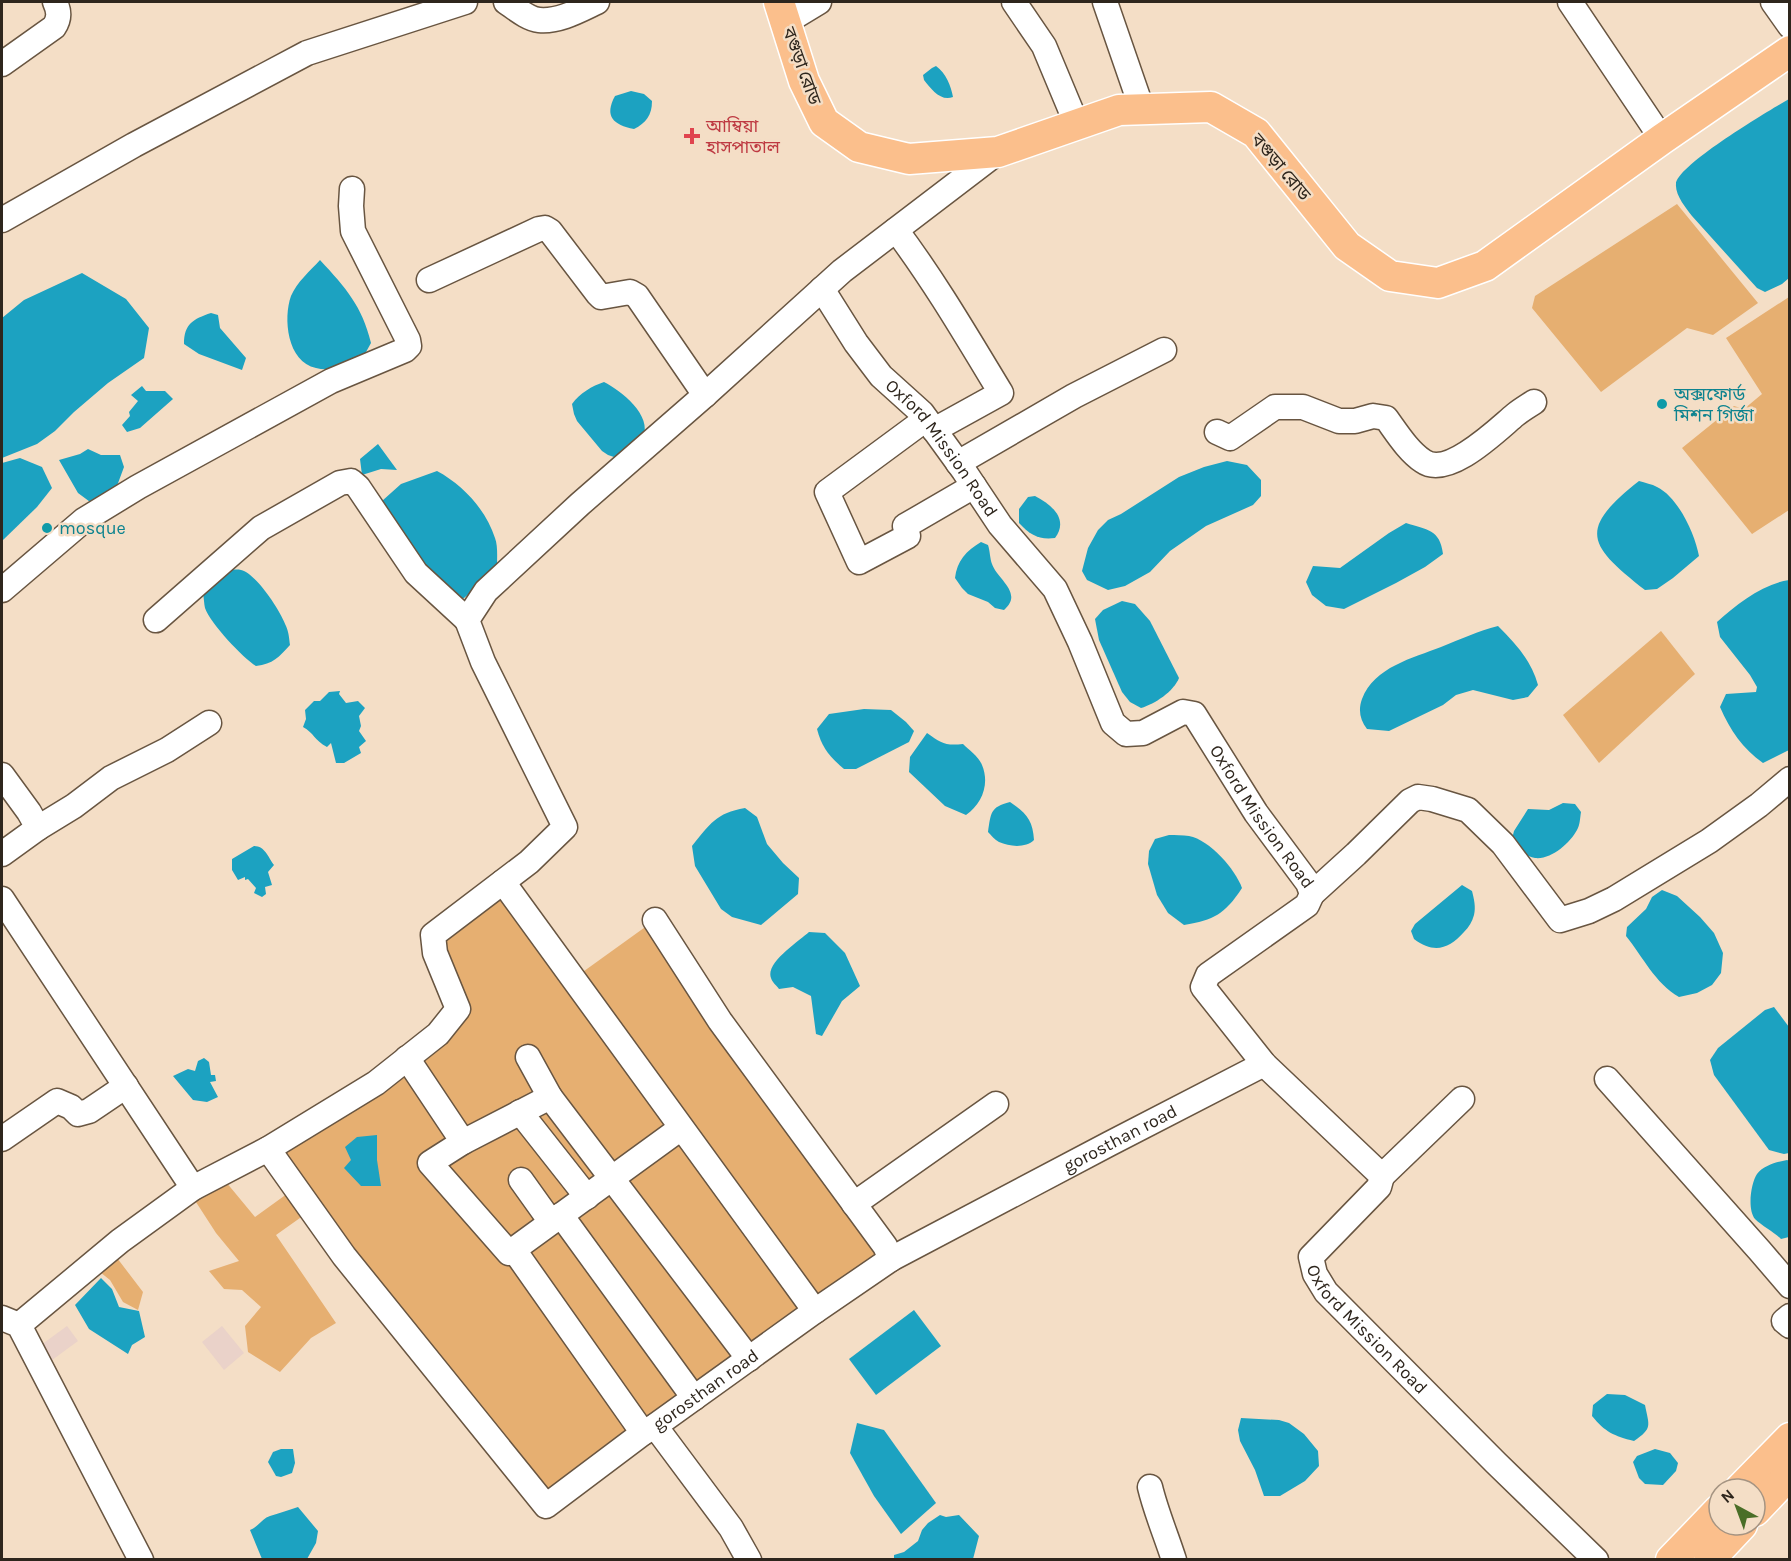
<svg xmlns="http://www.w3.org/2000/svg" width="1791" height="1561" viewBox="0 0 1791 1561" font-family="Karla,'Noto Sans Bengali',sans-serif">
<rect width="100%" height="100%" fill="#f4dec6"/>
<g fill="#ead2c9">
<path d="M67 1326 78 1341 48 1363 37 1348Z"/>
<path d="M222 1326 244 1353 224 1370 202 1342Z"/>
</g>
<g fill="#e6af71">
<path d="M1677 204 1758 303 1713 335 1687 328 1601 392 1532 308 1535 296Z"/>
<path d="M1789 297V510L1752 534 1682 448 1734 406 1744 409 1762 394 1726 338Z"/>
<path d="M1661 631 1695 674 1599 763 1563 715Z"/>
<path d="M503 882 573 979 655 920 891 1259 655 1426 523 1261 643 1433 546 1506 268 1149 458 1009 433 935Z"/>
<path d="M226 1182 255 1217 291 1191 307 1213 276 1235 336 1323 311 1338 280 1372 248 1352 245 1326 261 1307 242 1290 224 1289 209 1271 239 1261 216 1233 194 1199Z"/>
<path d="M114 1254 143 1292 138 1310 123 1302 110 1280 95 1268Z"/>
</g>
<g fill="#1ca2c1">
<path d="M936 66C946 73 951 86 953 97 941 102 931 89 924 80L923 75 932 68Z"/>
<path d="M631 91 644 94 652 101C652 115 646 123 634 129 613 125 604 116 615 96Z"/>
<path d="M1789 99V278L1782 284 1765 292 1757 288 1692 216C1686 208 1675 195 1676 184 1677 165 1770 110 1789 99Z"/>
<path d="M320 260C346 288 362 306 371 343L361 361C346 365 331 372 316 368 287 362 283 318 291 296 297 282 310 271 320 260Z"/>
<path d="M82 273 126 299 149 328 144 358 108 383 74 412 55 431 37 444 2 458V318L24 300Z"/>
<path d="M211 313 218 315 220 328 246 358 242 370 199 354 184 344C184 324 193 319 211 313Z"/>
<path d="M604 382C621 391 653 415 643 438 640 444 631 451 626 456L614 457 608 455 602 451 577 421 574 414 572 404C580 393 592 386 604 382Z"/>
<path d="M142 386 146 391H165L173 399 140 428 127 432 122 425 130 416 129 412 138 401 131 395Z"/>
<path d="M378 444 397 470 381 469 362 475 360 459Z"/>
<path d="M88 449 101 455H120L124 467 114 494 101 510 78 493 59 460 80 454Z"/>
<path d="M20 458 42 467 52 488 37 507 2 541V463Z"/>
<path d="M1227 461 1247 465 1261 480V496L1253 505 1206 526 1170 551 1150 572 1125 586 1108 590 1087 580 1082 571 1088 548 1098 530 1108 520 1121 514 1179 477 1204 467Z"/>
<path d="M437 471C463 485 486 510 495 538 498 546 497 558 497 567L484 581 464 598 453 599 399 540 382 501 401 484Z"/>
<path d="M1639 481C1645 483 1652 484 1657 487 1678 497 1695 534 1699 556L1673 578 1657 589 1645 590C1588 545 1577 530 1639 481Z"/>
<path d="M1035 496C1052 505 1069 519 1055 538 1039 540 1030 535 1019 523V509L1028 497Z"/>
<path d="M1406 523C1427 530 1440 529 1443 554L1425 567 1396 583 1344 609 1326 606 1312 595 1306 582 1313 566 1340 568 1389 533Z"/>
<path d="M981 542 988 545C990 551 990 559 992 564 997 579 1024 593 1004 610L995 608 988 602 968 594 962 588 955 578C957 561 966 551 981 542Z"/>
<path d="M232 569C235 570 238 569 241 570 257 574 281 612 286 626 289 633 289 638 290 645 279 657 273 664 256 666 243 658 210 623 205 608 204 604 204 598 203 594Z"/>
<path d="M1789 580V750L1763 763C1743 749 1730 730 1720 707L1726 694 1756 692 1757 687 1750 675 1720 637 1717 622C1737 604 1763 584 1789 580Z"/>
<path d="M1122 601 1135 604 1150 621 1179 678C1174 691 1155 704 1141 708L1130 702 1122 692 1099 640 1095 619 1103 610Z"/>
<path d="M1498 626C1516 644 1531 660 1538 685L1528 697 1513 700 1473 690 1456 695 1443 705 1389 731 1367 729C1360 720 1358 710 1362 699 1374 667 1413 658 1441 647 1461 639 1478 631 1498 626Z"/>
<path d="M340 691 339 694 346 703 358 701 365 708 359 716 361 726 359 731 366 741 359 747 361 753 344 763H336L331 743 327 747C314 740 314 733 303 727L306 719 305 710 314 701H320L329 692Z"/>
<path d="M864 709 891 710 906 722 914 731 909 742 856 769H844C829 756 822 748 817 729L829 714Z"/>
<path d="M927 733C941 743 945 746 963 744 969 750 979 757 982 765 990 784 982 804 966 815L945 806 909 772 910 757Z"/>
<path d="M1010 802C1026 813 1033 820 1034 840 1026 848 1010 847 999 842 995 840 991 835 988 832 991 813 990 807 1010 802Z"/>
<path d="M1563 803 1575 804 1581 812C1580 818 1580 825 1577 830 1570 843 1551 860 1535 858 1525 856 1519 850 1511 843L1514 831 1528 809 1549 810Z"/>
<path d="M745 808 757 817 767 844 783 863 799 878 798 894 761 925 732 917 721 909 695 866 692 846C710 824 716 813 745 808Z"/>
<path d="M1169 835C1175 835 1183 835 1189 836 1210 840 1235 869 1242 888 1225 914 1214 920 1184 925L1168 913 1157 895 1148 864 1149 851 1155 839Z"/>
<path d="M254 846C265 846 268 857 274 865L268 872 272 885 265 887 266 894 262 897 254 893 256 888 248 879 245 880V877L238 880 232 870V859Z"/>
<path d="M1462 885 1472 891C1474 899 1476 907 1474 915 1472 922 1469 927 1464 932 1449 949 1434 954 1414 939L1411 931 1415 924Z"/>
<path d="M1662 890 1677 896 1700 917 1714 933 1723 953 1721 973 1712 985 1697 993 1679 997C1655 983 1643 957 1626 936L1627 927 1646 909 1652 897Z"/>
<path d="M809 932 825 933 845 953 860 986 842 1001 822 1036 816 1034 811 996 793 987 779 989C777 986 772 982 771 978 765 963 799 941 809 932Z"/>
<path d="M1774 1007 1789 1027V1153L1784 1154 1769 1150 1714 1075 1710 1060 1718 1048 1765 1010Z"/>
<path d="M204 1058 209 1062 211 1075H215L216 1081 210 1082 218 1097 207 1102 193 1100 173 1076 188 1069 195 1071 198 1061Z"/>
<path d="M377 1135V1160L381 1186H361L344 1168 351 1160 345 1147 357 1137Z"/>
<path d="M1787 1160 1790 1161 1789 1237 1781 1239C1774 1232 1762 1226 1755 1219 1747 1209 1751 1183 1757 1174 1764 1165 1777 1162 1787 1160Z"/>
<path d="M101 1278 112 1289 119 1307 139 1311 145 1337 132 1345 128 1354 89 1329 75 1305Z"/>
<path d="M914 1310 941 1346 876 1395 849 1359Z"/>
<path d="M1607 1394 1625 1395 1645 1405C1649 1426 1653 1428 1634 1441 1614 1436 1605 1432 1592 1416L1593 1405Z"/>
<path d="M1241 1418 1279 1420 1289 1423 1304 1434 1318 1451 1319 1466 1305 1481 1280 1496H1264L1255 1470 1240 1441 1238 1430Z"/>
<path d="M857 1423 884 1430 936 1503 901 1534 874 1496 850 1453Z"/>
<path d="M281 1449H293L295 1463 292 1473 281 1477 276 1476 268 1462 273 1452Z"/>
<path d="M1655 1449 1670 1453 1678 1463 1676 1471 1663 1485 1645 1484 1639 1478 1633 1462 1637 1456Z"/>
<path d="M298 1507 318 1531 316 1543 307 1559H262L250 1530C258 1527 263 1518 270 1516 280 1513 289 1510 298 1507Z"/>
<path d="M940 1515 946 1517 959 1515 979 1536 973 1559H894V1555L904 1552 918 1541 922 1530 928 1523Z"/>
</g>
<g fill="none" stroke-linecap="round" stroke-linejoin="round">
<defs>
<g id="minor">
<path d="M506 2C515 8 528 19 539 20 559 22 580 10 597 2"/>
<path d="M1014 2 1044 46 1077 125"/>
<path d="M1105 2 1142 109"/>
<path d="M1570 2 1662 139"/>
<path d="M1773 2 1790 26"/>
<path d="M786 22 819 2"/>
<path d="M2 64 54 27C60 18 59 11 55 2"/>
<path d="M2 220 134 145 307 53 465 2"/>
<path d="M896 230C935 282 967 337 1001 393L934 430"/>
<path d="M429 280 539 229 545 228 550 231 598 294 601 297 630 292 637 296 705 395"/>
<path id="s1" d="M822 289 856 343 881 376 922 413 964 471 1000 525 1055 589 1080 642 1113 723 1126 734 1143 733 1183 712 1194 714 1256 813 1308 883 1312 894 1307 905 1208 975 1203 987 1264 1064 1382 1176 1379 1187 1311 1257 1315 1274 1326 1292 1496 1463 1596 1560"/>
<path d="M926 419 827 492 859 562 908 536 905 526 974 486"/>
<path d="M1217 432 1230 438 1275 407H1303L1339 421H1355L1373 416 1386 418C1397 433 1408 451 1423 461 1448 479 1497 430 1515 415 1521 410 1528 406 1534 402"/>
<path d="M958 463 1074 396 1164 350"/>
<path d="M2 590 84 520 138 487 331 381 405 350 409 346 408 340 353 231 351 206 352 189"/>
<path d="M156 620 261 528 340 483 351 481 358 487 416 573 467 620"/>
<path d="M2 775 29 812 38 828 2 854"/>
<path d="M38 828 74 806 111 778 167 750 209 723"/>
<path d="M503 882 815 1311"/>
<path d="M1312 894 1356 854 1410 801 1418 797 1432 799 1468 810 1503 844 1560 920 1589 911 1614 899 1709 841 1759 805 1790 779"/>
<path d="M2 899 193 1188"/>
<path d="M655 920 720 1021 885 1246 891 1259"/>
<path d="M528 1057 550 1097"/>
<path d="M407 1058 463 1142 430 1163 509 1253 681 1128"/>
<path d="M1607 1079 1760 1251 1790 1286"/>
<path d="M520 1112 587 1197"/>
<path d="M2 1139 57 1101 71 1107 78 1114 89 1111 126 1086"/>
<path d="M463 1142 550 1097 749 1359"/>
<path id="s2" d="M268 1149 344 1256 546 1506 643 1433 655 1426 815 1311 891 1259 1109 1144 1264 1064"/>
<path d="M1382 1176 1462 1099"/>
<path d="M521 1180 551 1222"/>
<path d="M854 1204 996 1104"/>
<path d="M561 1215 694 1398"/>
<path d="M514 1250 643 1433"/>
<path d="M1790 1316 1784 1321 1790 1326"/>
<path d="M2 1318 19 1325 141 1560"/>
<path d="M19 1325 120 1241 193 1188 268 1149 376 1083 438 1034 458 1009 435 953 433 935 529 862 565 827 483 662 467 620 486 591 580 504 705 395 842 271 998 152"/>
<path d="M655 1426 731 1528 749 1560"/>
<path d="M1150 1487C1156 1512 1166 1535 1174 1560"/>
</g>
<g id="major">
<path d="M779 2 804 81 824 122 859 147 909 159 998 152 1119 110 1211 107 1256 133 1347 246 1390 276 1438 283 1485 266 1662 139 1790 51"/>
<path d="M1740 1489 1790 1438"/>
<path d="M1755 1511 1790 1474"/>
<path d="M1671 1560 1719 1510"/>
<path d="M1709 1560 1742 1525"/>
</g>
</defs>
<use href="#minor" stroke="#685541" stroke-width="27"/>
<use href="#major" stroke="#fff" stroke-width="33"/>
<use href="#minor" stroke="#fff" stroke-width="24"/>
<use href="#major" stroke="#fbbf8c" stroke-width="30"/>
</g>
<path fill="#e0444e" stroke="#f4dec6" stroke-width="2" d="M689 127h6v6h6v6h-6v6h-6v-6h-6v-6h6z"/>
<g fill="#0f9aa8" stroke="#f4dec6" stroke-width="2">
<circle cx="1662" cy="404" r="6"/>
<circle cx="47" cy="528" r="6"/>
</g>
<g text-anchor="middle" stroke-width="5" stroke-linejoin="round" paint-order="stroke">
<g font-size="18" fill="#2e261d" stroke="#f4dec6">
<text transform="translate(802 66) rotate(70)" y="6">বগুড়া রোড</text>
<text transform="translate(1281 167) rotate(50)" y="6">বগুড়া রোড</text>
<text dy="6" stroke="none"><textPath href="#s1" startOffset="200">Oxford Mission Road</textPath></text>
<text dy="6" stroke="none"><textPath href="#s1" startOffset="741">Oxford Mission Road</textPath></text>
<text dy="6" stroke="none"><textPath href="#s2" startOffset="1136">gorosthan road</textPath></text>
<text dy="6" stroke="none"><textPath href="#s1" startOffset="1443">Oxford Mission Road</textPath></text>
<text dy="6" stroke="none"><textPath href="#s2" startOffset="650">gorosthan road</textPath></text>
</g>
<g font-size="18" fill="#be3a42" stroke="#f4dec6" text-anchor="start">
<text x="706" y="132">আম্বিয়া<tspan x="706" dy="21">হাসপাতাল</tspan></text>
</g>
<g font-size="18" fill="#0d838f" stroke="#f4dec6" text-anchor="start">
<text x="1674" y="400">অক্সফোর্ড<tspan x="1674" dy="21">মিশন গির্জা</tspan></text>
<text x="59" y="534">mosque</text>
</g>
</g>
<rect width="1791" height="1561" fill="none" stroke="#2e261d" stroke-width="6"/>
<g transform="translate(1737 1507) rotate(319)"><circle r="28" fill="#f4dec6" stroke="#a59482" stroke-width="1.5"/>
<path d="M0-4.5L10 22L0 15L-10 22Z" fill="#4a6e27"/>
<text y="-9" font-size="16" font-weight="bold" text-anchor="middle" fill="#2e261d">N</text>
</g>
</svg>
